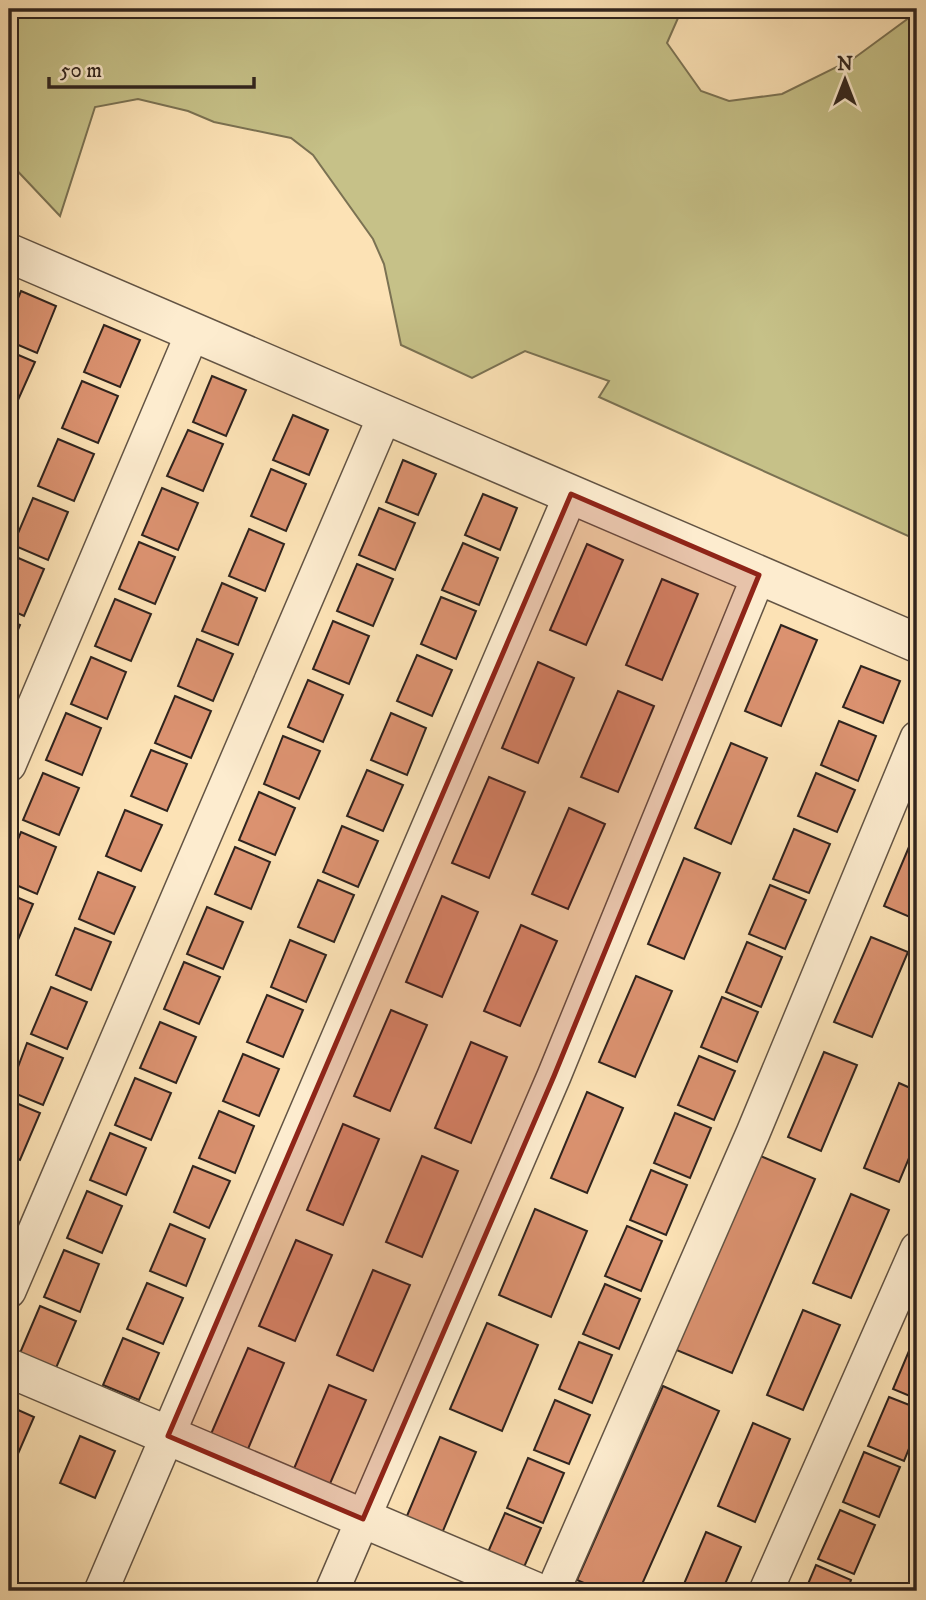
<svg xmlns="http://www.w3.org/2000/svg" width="926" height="1600" viewBox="0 0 926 1600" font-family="'IM FELL DW Pica',serif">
<rect width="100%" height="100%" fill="#fce2b5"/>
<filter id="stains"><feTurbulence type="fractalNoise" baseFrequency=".00286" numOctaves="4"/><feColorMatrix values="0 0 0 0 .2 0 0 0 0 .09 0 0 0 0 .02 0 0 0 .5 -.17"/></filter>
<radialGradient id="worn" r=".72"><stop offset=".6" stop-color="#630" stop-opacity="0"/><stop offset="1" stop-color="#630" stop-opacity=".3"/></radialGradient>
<path fill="#c6c188" stroke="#7b7253" stroke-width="2" d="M12 9H693L678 18 667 43 701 91 729 101 782 94 853 59 917 12V540L599 397 609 381 525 351 472 378 401 345 384 264 373 239 313 155 291 138 214 122 188 111 138 99 95 107 60 216 9 162V15Z"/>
<g fill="#db9270" stroke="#30241e" stroke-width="2">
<path d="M21 291 56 306 37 353 9 341V320Z"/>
<path d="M104 325 140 340 120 387 84 372Z"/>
<path d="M9 351 35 362 14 409 9 407Z"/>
<path d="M212 376 246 390 226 436 193 422Z"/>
<path d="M82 381 118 396 98 443 62 428Z"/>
<path d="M293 415 328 430 309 475 273 460Z"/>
<path d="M188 430 223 444 203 491 167 476Z"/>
<path d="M58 439 94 454 74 501 38 486Z"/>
<path d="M403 460 436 474 418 515 386 502Z"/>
<path d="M271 469 306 484 286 531 251 516Z"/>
<path d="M162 488 198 503 178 550 142 535Z"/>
<path d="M483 494 517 508 500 550 465 535Z"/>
<path d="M33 498 68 512 48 560 13 545Z"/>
<path d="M379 508 415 523 395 570 359 555Z"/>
<path d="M249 529 284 544 265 591 229 576Z"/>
<path d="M139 542 175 557 155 604 119 589Z"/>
<path d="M463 543 498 558 479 605 442 590Z"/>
<path d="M587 544 623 560 586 645 550 630Z"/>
<path d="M9 554 44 569 24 616 9 609Z"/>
<path d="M357 564 393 579 373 626 337 611Z"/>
<path d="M662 579 698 594 662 680 626 665Z"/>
<path d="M222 583 257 598 238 645 202 631Z"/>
<path d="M441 597 476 611 456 659 421 644Z"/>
<path d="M115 599 151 614 131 661 95 646Z"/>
<path d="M9 620 20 625 9 651Z"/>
<path d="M333 621 369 636 349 684 313 669Z"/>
<path d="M781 625 817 640 781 726 745 711Z"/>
<path d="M197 639 233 654 213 701 178 686Z"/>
<path d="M417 655 452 670 432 716 397 701Z"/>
<path d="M91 657 126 672 107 719 71 704Z"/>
<path d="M538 662 574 678 538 763 502 748Z"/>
<path d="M861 666 900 681 883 723 843 707Z"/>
<path d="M308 680 343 695 323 742 288 727Z"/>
<path d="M618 691 654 706 618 792 581 777Z"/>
<path d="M175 696 211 711 191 758 155 743Z"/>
<path d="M66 713 101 728 82 775 46 760Z"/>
<path d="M391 713 426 728 407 775 371 760Z"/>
<path d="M839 721 876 736 858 781 821 765Z"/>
<path d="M283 736 320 751 299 799 264 784Z"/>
<path d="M731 743 767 758 731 844 695 828Z"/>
<path d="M151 750 187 764 167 811 131 796Z"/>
<path d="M367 770 403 785 383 831 347 816Z"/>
<path d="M43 773 79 788 59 835 23 820Z"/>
<path d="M816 773 855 790 837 832 798 816Z"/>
<path d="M489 777 525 792 489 878 452 863Z"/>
<path d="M259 792 295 808 275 855 239 840Z"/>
<path d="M569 808 605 824 568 909 532 894Z"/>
<path d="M125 810 162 825 141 871 106 856Z"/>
<path d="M342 826 378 841 358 887 323 872Z"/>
<path d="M917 828V920L884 906Z"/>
<path d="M794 829 830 844 809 893 773 879Z"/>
<path d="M21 832 56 847 37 894 9 882V861Z"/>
<path d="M235 847 270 862 251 909 215 894Z"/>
<path d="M684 858 720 873 684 959 648 944Z"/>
<path d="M98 872 135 887 114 934 79 919Z"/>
<path d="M318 880 354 895 334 942 298 927Z"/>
<path d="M770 885 806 900 785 949 749 934Z"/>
<path d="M9 894 33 904 13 952 9 950Z"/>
<path d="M442 896 478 912 442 997 406 982Z"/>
<path d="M207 907 243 922 223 969 187 954Z"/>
<path d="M521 925 557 941 520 1026 484 1011Z"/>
<path d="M75 928 111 942 91 990 56 975Z"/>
<path d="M871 937 908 952 872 1037 834 1022Z"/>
<path d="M290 940 326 955 306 1002 271 987Z"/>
<path d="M747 942 782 957 761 1007 726 992Z"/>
<path d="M184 962 220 977 199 1024 164 1009Z"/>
<path d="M636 976 672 991 635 1077 599 1062Z"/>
<path d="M51 987 87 1002 67 1049 31 1034Z"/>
<path d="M267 995 303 1010 283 1057 247 1042Z"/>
<path d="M722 997 758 1012 737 1062 701 1047Z"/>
<path d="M391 1010 427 1025 390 1111 354 1096Z"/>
<path d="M160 1022 196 1037 176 1083 140 1068Z"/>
<path d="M917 1039V1059L910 1056Z"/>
<path d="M471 1042 507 1057 471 1143 435 1128Z"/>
<path d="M27 1043 63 1058 43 1105 9 1091Z"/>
<path d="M824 1052 857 1065 821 1151 788 1137Z"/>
<path d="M243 1054 279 1069 259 1116 223 1101Z"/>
<path d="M699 1056 735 1071 714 1120 678 1105Z"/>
<path d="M135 1078 171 1093 151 1140 115 1125Z"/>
<path d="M899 1083 917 1091V1139L899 1182 864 1168Z"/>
<path d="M587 1092 623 1108 587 1193 551 1178Z"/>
<path d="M9 1100 40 1113 20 1160 9 1155Z"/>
<path d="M219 1111 254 1126 235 1173 199 1158Z"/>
<path d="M675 1113 711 1128 690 1178 654 1163Z"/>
<path d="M343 1124 379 1139 343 1225 307 1210Z"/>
<path d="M110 1133 146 1148 126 1195 90 1180Z"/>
<path d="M758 1155 815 1179 732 1373 674 1349Z"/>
<path d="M422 1156 458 1171 422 1257 386 1242Z"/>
<path d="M9 1166 16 1169 9 1186Z"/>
<path d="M193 1166 230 1181 209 1228 174 1212Z"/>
<path d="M651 1170 687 1185 666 1235 630 1220Z"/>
<path d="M87 1191 122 1206 102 1253 67 1238Z"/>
<path d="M851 1194 889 1210 851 1298 813 1283Z"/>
<path d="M535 1209 587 1231 551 1317 499 1295Z"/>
<path d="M170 1224 205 1239 186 1286 150 1271Z"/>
<path d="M627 1226 662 1241 641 1291 605 1276Z"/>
<path d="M296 1240 332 1255 295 1341 259 1326Z"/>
<path d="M64 1250 99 1264 80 1312 44 1297Z"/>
<path d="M373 1270 410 1285 373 1371 337 1355Z"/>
<path d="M147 1283 183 1298 163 1344 127 1329Z"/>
<path d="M605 1284 640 1299 619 1349 583 1334Z"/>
<path d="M40 1306 76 1321 56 1368 20 1353Z"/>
<path d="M803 1310 840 1325 803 1410 767 1395Z"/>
<path d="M487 1323 538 1345 502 1431 450 1409Z"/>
<path d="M123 1338 159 1353 139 1400 103 1385Z"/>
<path d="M914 1339 917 1341V1399L893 1389Z"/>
<path d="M579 1342 612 1355 592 1403 559 1389Z"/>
<path d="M248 1348 284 1363 248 1449 211 1434Z"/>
<path d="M329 1385 366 1400 329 1486 293 1471Z"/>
<path d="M663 1386 719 1411 639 1591H602L577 1580Z"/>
<path d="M889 1397 917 1408V1429L904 1461 868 1446Z"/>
<path d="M555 1400 590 1415 569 1464 534 1450Z"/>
<path d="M9 1406 34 1417 14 1463 9 1461Z"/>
<path d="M753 1423 790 1439 755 1522 718 1506Z"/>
<path d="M80 1436 115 1451 95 1498 60 1483Z"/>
<path d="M440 1437 476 1452 440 1538 404 1523Z"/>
<path d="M864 1452 900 1467 879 1517 843 1502Z"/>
<path d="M528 1458 564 1473 543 1523 507 1508Z"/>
<path d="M840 1510 875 1525 854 1574 818 1559Z"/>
<path d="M505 1513 541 1528 521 1574 485 1559Z"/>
<path d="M706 1532 741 1547 722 1591H681Z"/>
<path d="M816 1565 851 1580 847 1591H805Z"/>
<path d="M917 1576V1591H911Z"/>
</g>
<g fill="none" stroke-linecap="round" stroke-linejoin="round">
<defs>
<g id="minor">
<path d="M9 765 193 332"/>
<path d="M9 1291 385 415"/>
<path d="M101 1591 571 494"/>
<path d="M332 1591 554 1076 759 575"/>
<path d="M553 1591 753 1133 917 738"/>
<path d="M766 1591 917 1249"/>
</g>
<g id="tertiary">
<path d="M9 253 917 643"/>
<path d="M9 1368 534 1591"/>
</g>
</defs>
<use href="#minor" stroke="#635444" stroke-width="36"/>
<use href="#tertiary" stroke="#635444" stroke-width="41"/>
<use href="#minor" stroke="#fdeccf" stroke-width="33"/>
<use href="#tertiary" stroke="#fdeccf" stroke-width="38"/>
</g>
<path fill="#8f2418" fill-opacity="0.2" stroke="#8f2418" stroke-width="5" stroke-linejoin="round" d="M571 494 759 575 554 1076 363 1519 168 1436Z"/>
<rect width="926" height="1600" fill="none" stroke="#fce2b5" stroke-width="35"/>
<rect x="10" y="10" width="905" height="1579" fill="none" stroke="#30241e" stroke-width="3.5"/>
<rect x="18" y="18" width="891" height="1565" fill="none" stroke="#30241e" stroke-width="2"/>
<g transform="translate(845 80)" stroke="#fdeccf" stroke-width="5" paint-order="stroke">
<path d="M0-5L12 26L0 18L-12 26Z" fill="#30241e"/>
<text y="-10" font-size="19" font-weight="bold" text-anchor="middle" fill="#30241e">N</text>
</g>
<path d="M49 77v10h205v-10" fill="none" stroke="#30241e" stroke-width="3.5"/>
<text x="60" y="77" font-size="21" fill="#30241e" stroke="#fdeccf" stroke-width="5" paint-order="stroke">50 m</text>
<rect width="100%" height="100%" filter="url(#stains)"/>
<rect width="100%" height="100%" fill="url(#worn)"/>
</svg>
